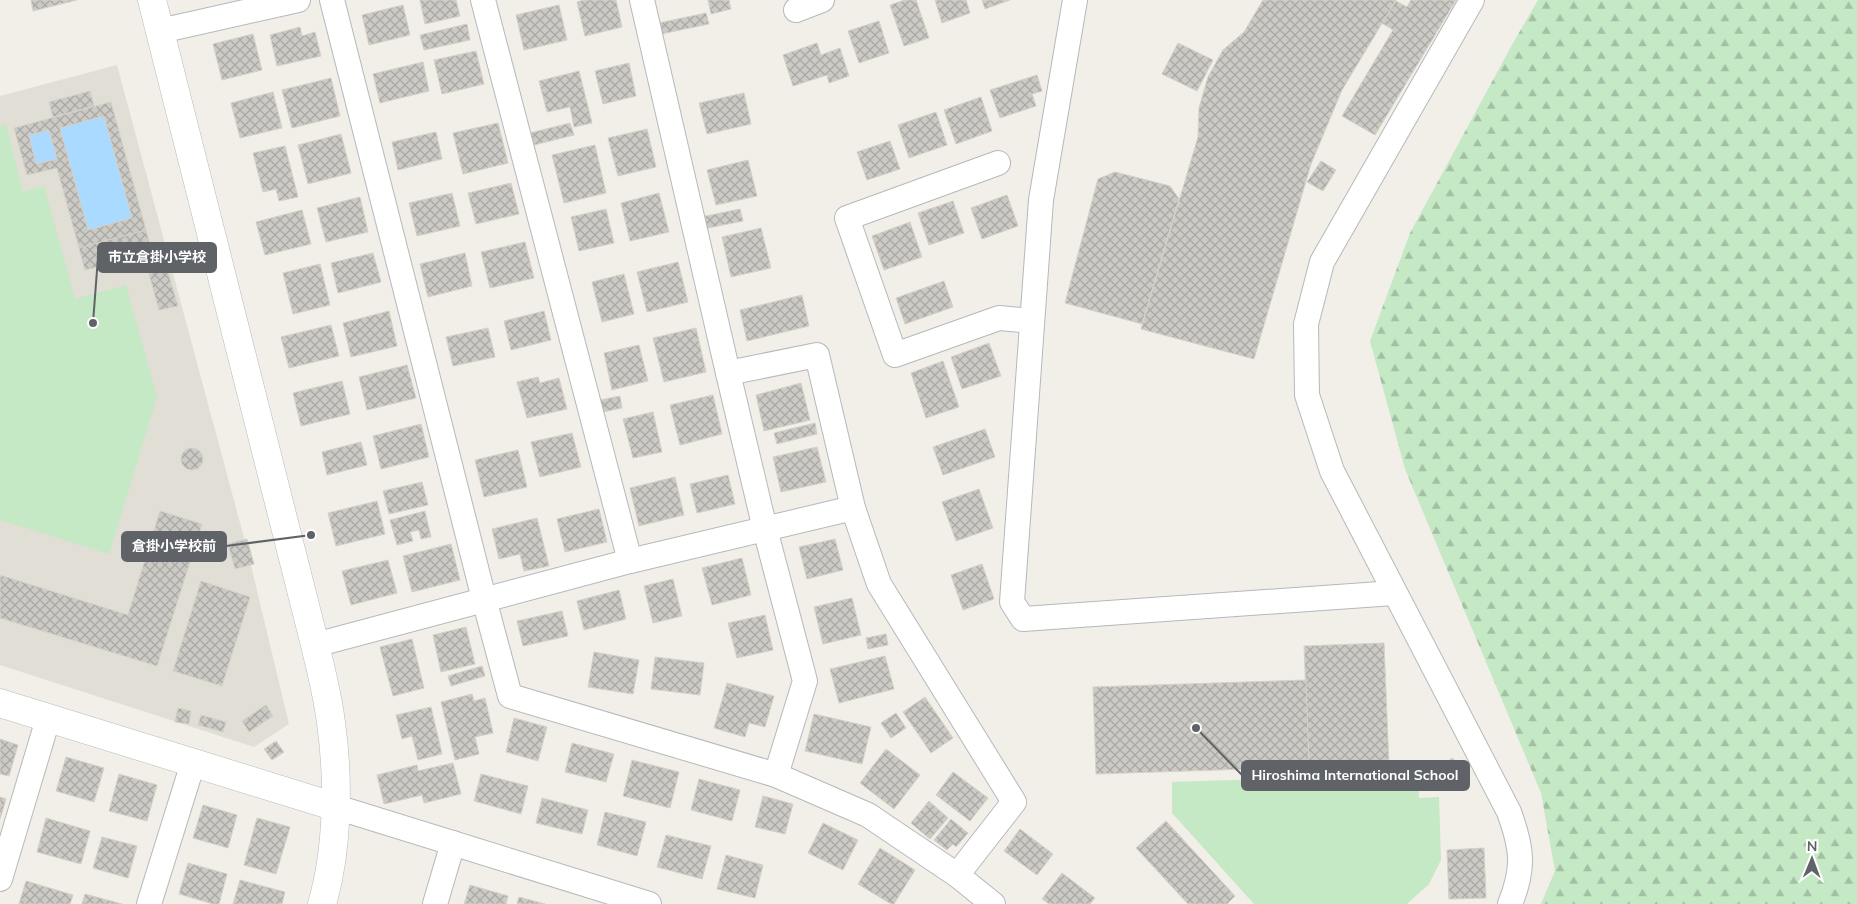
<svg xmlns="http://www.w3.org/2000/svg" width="1857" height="904" viewBox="0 0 1857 904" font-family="Mulish,'Noto Sans JP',sans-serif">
<defs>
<pattern id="forest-firs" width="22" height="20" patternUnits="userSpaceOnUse" patternTransform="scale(1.25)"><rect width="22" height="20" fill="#c5e8c5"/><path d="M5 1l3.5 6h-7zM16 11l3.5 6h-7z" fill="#a3c0a4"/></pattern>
<pattern id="building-cross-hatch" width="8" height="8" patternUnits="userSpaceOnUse" patternTransform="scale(1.25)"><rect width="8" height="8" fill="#cccac5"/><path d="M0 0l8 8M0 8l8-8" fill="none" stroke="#a9a8a4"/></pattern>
</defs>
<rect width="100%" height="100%" fill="#f1efe8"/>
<path fill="#e1ded6" d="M117 65 247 549 289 724 254 747 0 665V96Z"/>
<g fill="#c5e8c5">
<path d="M6 124 23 192 44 186 75 299 126 285 157 397 109 554 0 520V126Z"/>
<path d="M1418 774 1419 798 1439 797 1441 860 1429 884 1407 904H1254L1172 813V782Z"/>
</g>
<path fill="url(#forest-firs)" d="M1538 0H1857V904H1541L1555 871 1541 793 1405 469 1370 341 1410 233 1513 43Z"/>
<g fill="#aadaff">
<path d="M104 116 132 218 88 230 60 128Z"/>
<path d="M49 130 57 159 36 164 29 135Z"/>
</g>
<g fill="url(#building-cross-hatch)" stroke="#d6d1c6" fill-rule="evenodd">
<path d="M31 0H77L33 11Z"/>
<path d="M420 0H456L460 16 425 24Z"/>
<path d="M584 0H616L622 27 585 36 577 2Z"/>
<path d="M708 0H729L731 9 711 14Z"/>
<path d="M905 0H916L929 38 904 46 890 5Z"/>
<path d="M935 0H966L970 13 942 23Z"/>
<path d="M982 0H1010L985 9Z"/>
<path d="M1263 0H1396L1342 90 1311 164 1254 359 1141 329 1198 137 1199 108 1208 77 1223 50 1244 32Z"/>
<path d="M1411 0H1456L1375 135 1342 116 1393 30 1382 23 1396 1 1407 7Z"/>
<path d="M403 5 410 35 369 45 362 15Z"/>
<path d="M559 5 567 40 524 50 516 15Z"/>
<path d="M706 13 709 24 661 34 659 23Z"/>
<path d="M879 21 889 53 859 63 848 31Z"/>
<path d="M467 24 470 40 424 50 420 35Z"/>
<path d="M300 27 302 36 315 32 321 56 277 66 270 35Z"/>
<path d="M253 34 262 70 222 80 213 44Z"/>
<path d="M817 43 821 55 840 48 849 76 829 83 827 75 793 86 783 55Z"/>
<path d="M1178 43 1213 60 1197 91 1162 74Z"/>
<path d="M476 51 484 84 442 94 434 60Z"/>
<path d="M423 62 429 91 380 103 373 74Z"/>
<path d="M629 63 636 96 603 104 595 71Z"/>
<path d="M579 71 592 123 574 127 570 107 547 112 539 81Z"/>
<path d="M1037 75 1042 91 1032 94 1036 106 1000 118 990 90Z"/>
<path d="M331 78 340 116 292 128 282 90Z"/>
<path d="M90 91 94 106 53 117 49 102Z"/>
<path d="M273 92 282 128 240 138 231 103Z"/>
<path d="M744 93 751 124 707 134 699 103Z"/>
<path d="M981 97 992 131 956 144 944 110Z"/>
<path d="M111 102 146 230 79 248 57 168 27 175 14 128ZM104 116 132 218 88 230 60 128ZM49 130 57 159 36 164 29 135Z"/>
<path d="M936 112 947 145 909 158 898 125Z"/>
<path d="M498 123 508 163 463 174 453 133Z"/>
<path d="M570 123 574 135 534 145 530 133Z"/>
<path d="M647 129 656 167 618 176 608 138Z"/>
<path d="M436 132 442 159 398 170 392 142Z"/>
<path d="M341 134 351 173 308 184 298 145Z"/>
<path d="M890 141 900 169 867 180 857 152Z"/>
<path d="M595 145 606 193 564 203 552 155Z"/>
<path d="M285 146 298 197 279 201 276 189 263 192 253 153Z"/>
<path d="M748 160 757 196 716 205 707 170Z"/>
<path d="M1321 161 1336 170 1323 191 1307 182Z"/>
<path d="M1115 172 1170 186 1179 199 1142 324 1065 303 1098 179Z"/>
<path d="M511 183 519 214 476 224 468 193Z"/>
<path d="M452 193 460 226 417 236 409 203Z"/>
<path d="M659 193 669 232 630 241 621 203Z"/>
<path d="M1007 195 1018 226 982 239 971 208Z"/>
<path d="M360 197 368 232 326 242 317 208Z"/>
<path d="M953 201 964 233 929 245 918 213Z"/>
<path d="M606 209 614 243 579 251 571 217Z"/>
<path d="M740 209 743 221 703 229 701 217Z"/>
<path d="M302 210 311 244 265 255 256 222Z"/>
<path d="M910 222 922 257 884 270 872 236Z"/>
<path d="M761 228 771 268 731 277 722 237Z"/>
<path d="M146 230 152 253 85 270 79 248Z"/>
<path d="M525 242 534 278 490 288 481 252Z"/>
<path d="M373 253 381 282 338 293 331 263Z"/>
<path d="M465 253 472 286 428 297 420 264Z"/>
<path d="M678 262 688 302 647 312 637 272Z"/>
<path d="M320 264 330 305 293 314 283 273Z"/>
<path d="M167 269 178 306 159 310 149 274Z"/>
<path d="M624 274 634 314 602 322 592 282Z"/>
<path d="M944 281 953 307 905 324 896 298Z"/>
<path d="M802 295 809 326 747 341 740 310Z"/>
<path d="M389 311 397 346 351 357 343 323Z"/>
<path d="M544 311 551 340 511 350 504 321Z"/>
<path d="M331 325 339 356 289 368 281 337Z"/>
<path d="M488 328 495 357 453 366 446 337Z"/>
<path d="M696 328 706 372 664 382 653 338Z"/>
<path d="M989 343 1001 376 962 389 951 357Z"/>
<path d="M639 345 648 381 612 390 604 353Z"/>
<path d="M943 361 959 407 926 418 911 373Z"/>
<path d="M407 365 416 398 367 410 359 377Z"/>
<path d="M538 377 540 383 559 378 567 409 527 418 517 382Z"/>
<path d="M342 381 350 414 301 426 293 393Z"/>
<path d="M801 383 810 420 764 431 756 395Z"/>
<path d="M713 395 722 434 680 445 670 405Z"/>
<path d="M620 396 622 408 603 412 600 400Z"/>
<path d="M653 412 662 452 633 458 623 419Z"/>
<path d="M815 423 817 434 777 444 774 433Z"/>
<path d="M421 424 429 457 381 469 373 436Z"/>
<path d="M985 429 995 457 943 475 933 447Z"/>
<path d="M572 433 581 467 540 477 531 442Z"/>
<path d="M361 442 367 465 327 475 322 452Z"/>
<path d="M817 447 826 482 781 492 773 457Z"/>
<circle cx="192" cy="459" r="11"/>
<path d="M518 450 527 487 484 497 475 460Z"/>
<path d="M728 475 735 504 697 513 690 484Z"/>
<path d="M675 477 684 515 639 526 630 488Z"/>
<path d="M422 482 428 505 389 514 383 491Z"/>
<path d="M979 489 993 528 956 541 942 502Z"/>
<path d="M377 501 385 534 336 546 328 513Z"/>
<path d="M599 509 607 542 565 552 557 519Z"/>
<path d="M160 511 202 524 157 666 0 618V575L128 615Z"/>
<path d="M425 511 431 537 421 539 419 530 410 532 413 541 397 545 390 520Z"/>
<path d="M537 518 549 566 524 571 520 554 499 559 492 529Z"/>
<path d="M247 539 254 564 235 569 228 544Z"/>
<path d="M835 539 843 570 807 579 799 547Z"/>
<path d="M451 544 460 580 412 592 403 556Z"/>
<path d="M742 558 751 595 712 605 702 568Z"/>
<path d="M388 560 397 593 351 605 342 571Z"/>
<path d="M982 564 994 599 963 610 951 575Z"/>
<path d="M673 579 682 616 653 623 644 586Z"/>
<path d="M201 581 250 597 222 686 173 671Z"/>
<path d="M619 590 626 619 584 630 577 601Z"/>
<path d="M852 598 861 635 823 644 814 607Z"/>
<path d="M562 611 568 636 523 646 517 621Z"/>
<path d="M765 615 773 650 737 658 728 623Z"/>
<path d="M466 627 475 664 441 672 433 635Z"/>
<path d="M886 634 888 645 868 649 866 638Z"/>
<path d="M412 639 424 688 393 696 380 647Z"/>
<path d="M1384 643 1389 765 1309 767 1304 646Z"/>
<path d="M594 652 639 660 633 694 588 687Z"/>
<path d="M885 656 894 689 839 703 830 669Z"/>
<path d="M655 657 704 663 700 695 651 689Z"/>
<path d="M482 666 485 676 451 686 448 676Z"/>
<path d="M1306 680 1309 767 1096 774 1093 687Z"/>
<path d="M727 683 774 696 765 727 749 723 745 737 714 728Z"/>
<path d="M472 694 474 701 485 698 493 733 475 737 479 754 455 760 441 702Z"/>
<path d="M925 697 953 738 931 753 903 712Z"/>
<path d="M266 705 273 716 249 732 242 721Z"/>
<path d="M431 707 442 754 418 760 412 736 402 739 396 715Z"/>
<path d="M178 708 191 711 189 724 175 722Z"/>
<path d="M896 713 906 728 891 738 881 723Z"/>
<path d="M814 714 871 727 862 764 805 751Z"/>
<path d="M201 715 226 722 223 732 198 725Z"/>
<path d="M514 718 547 727 538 761 506 752Z"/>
<path d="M0 739 18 745 9 776 0 774Z"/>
<path d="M276 741 284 752 272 760 264 749Z"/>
<path d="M572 743 614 754 606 782 565 772Z"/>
<path d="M886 749 920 775 894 809 860 783Z"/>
<path d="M66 757 104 768 94 802 56 791Z"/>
<path d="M1453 758 1461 773 1452 779 1444 763Z"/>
<path d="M632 760 679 772 670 808 623 796Z"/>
<path d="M453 763 461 794 424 803 422 795 384 804 377 775 417 765 418 771Z"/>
<path d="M953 772 988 798 970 821 936 795Z"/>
<path d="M119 774 157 785 147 821 109 811Z"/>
<path d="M481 774 528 786 521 814 474 801Z"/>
<path d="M699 779 740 790 732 821 691 810Z"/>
<path d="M763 796 793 804 785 834 755 827Z"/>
<path d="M0 797 6 799 0 819Z"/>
<path d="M542 798 588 810 582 834 536 823Z"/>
<path d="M929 801 948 818 930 839 911 823Z"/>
<path d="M203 805 237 815 228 848 193 838Z"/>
<path d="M605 812 646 822 637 856 597 845Z"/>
<path d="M46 818 90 831 81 864 37 852Z"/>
<path d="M257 818 290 827 276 874 244 865Z"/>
<path d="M951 819 968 833 956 847 953 844 947 850 934 840Z"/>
<path d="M1166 821 1235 896 1227 904H1188L1136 848Z"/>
<path d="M823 823 858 840 843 870 808 853Z"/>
<path d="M1020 829 1053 854 1037 875 1004 851Z"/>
<path d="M666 835 711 846 702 879 657 867Z"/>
<path d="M102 837 137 846 128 878 93 868Z"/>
<path d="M880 848 915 870 894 904H891L858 884Z"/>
<path d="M1484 848 1486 898 1449 899 1447 850Z"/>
<path d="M726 855 763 865 755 898 717 889Z"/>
<path d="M188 863 227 874 219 904H213L179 894Z"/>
<path d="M1062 873 1095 898 1090 904H1049L1042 899Z"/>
<path d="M240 880 285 892 282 904H233Z"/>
<path d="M26 881 73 895 70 904H19Z"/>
<path d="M470 885 508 896 506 904H464Z"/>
<path d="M85 894 122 904H82Z"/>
<path d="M519 897 545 904H517Z"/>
</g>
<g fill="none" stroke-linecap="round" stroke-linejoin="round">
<defs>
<g id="street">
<path d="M332 0 484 599 510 696 776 775 868 815 957 875 993 904"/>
<path d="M483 0 630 561"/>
<path d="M642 0 728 373 765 529 805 681 776 775"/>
<path d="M1075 0 1041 200 1012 602 1023 619 1394 593"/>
<path d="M1472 0 1322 262 1306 324 1307 395 1332 471 1509 812C1522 848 1525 867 1510 904"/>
<path d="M796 10 822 0"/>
<path d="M160 31 298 0"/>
<path d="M998 163 847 218 895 355 999 318 1032 321"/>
<path d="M728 373 817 355 853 508 879 584 1014 802 957 875"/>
<path d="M315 645 630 561 853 508"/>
<path d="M336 807 649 904"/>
<path d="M0 879 48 719"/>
<path d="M149 904 193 763"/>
<path d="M435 904 453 843"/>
</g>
<g id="secondary">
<path d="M152 0 315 645C321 670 328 697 331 723 339 779 338 850 322 904"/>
<path d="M0 703 336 807"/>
</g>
</defs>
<use href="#street" stroke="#b5b8bc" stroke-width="26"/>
<use href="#secondary" stroke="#b6babf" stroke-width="29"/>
<use href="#street" stroke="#fff" stroke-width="24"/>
<use href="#secondary" stroke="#fff" stroke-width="28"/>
</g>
<path fill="none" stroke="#5f6368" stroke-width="2" d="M93 323L98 257M311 535L226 546M1196 728L1242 775"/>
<g fill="#5f6368" stroke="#fff" stroke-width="2">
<circle cx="93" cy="323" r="5"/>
<circle cx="311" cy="535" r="5"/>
<circle cx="1196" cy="728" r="5"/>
</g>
<g fill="#5f6368" stroke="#5f6368" stroke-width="2">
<rect x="98" y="243" width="118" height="29" rx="5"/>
<rect x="122" y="532" width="104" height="29" rx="5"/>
<rect x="1242" y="761" width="227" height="29" rx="5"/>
</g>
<g font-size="14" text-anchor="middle" font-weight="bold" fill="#fff">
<text x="157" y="262">市立倉掛小学校</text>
<text x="174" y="551">倉掛小学校前</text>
<text x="1355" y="780">Hiroshima International School</text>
</g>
<g transform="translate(1812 859) rotate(1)" stroke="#ffffff" stroke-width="4" paint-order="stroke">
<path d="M0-4L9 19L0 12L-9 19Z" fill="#5f6368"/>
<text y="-8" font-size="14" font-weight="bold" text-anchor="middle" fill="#5f6368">N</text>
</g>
</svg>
